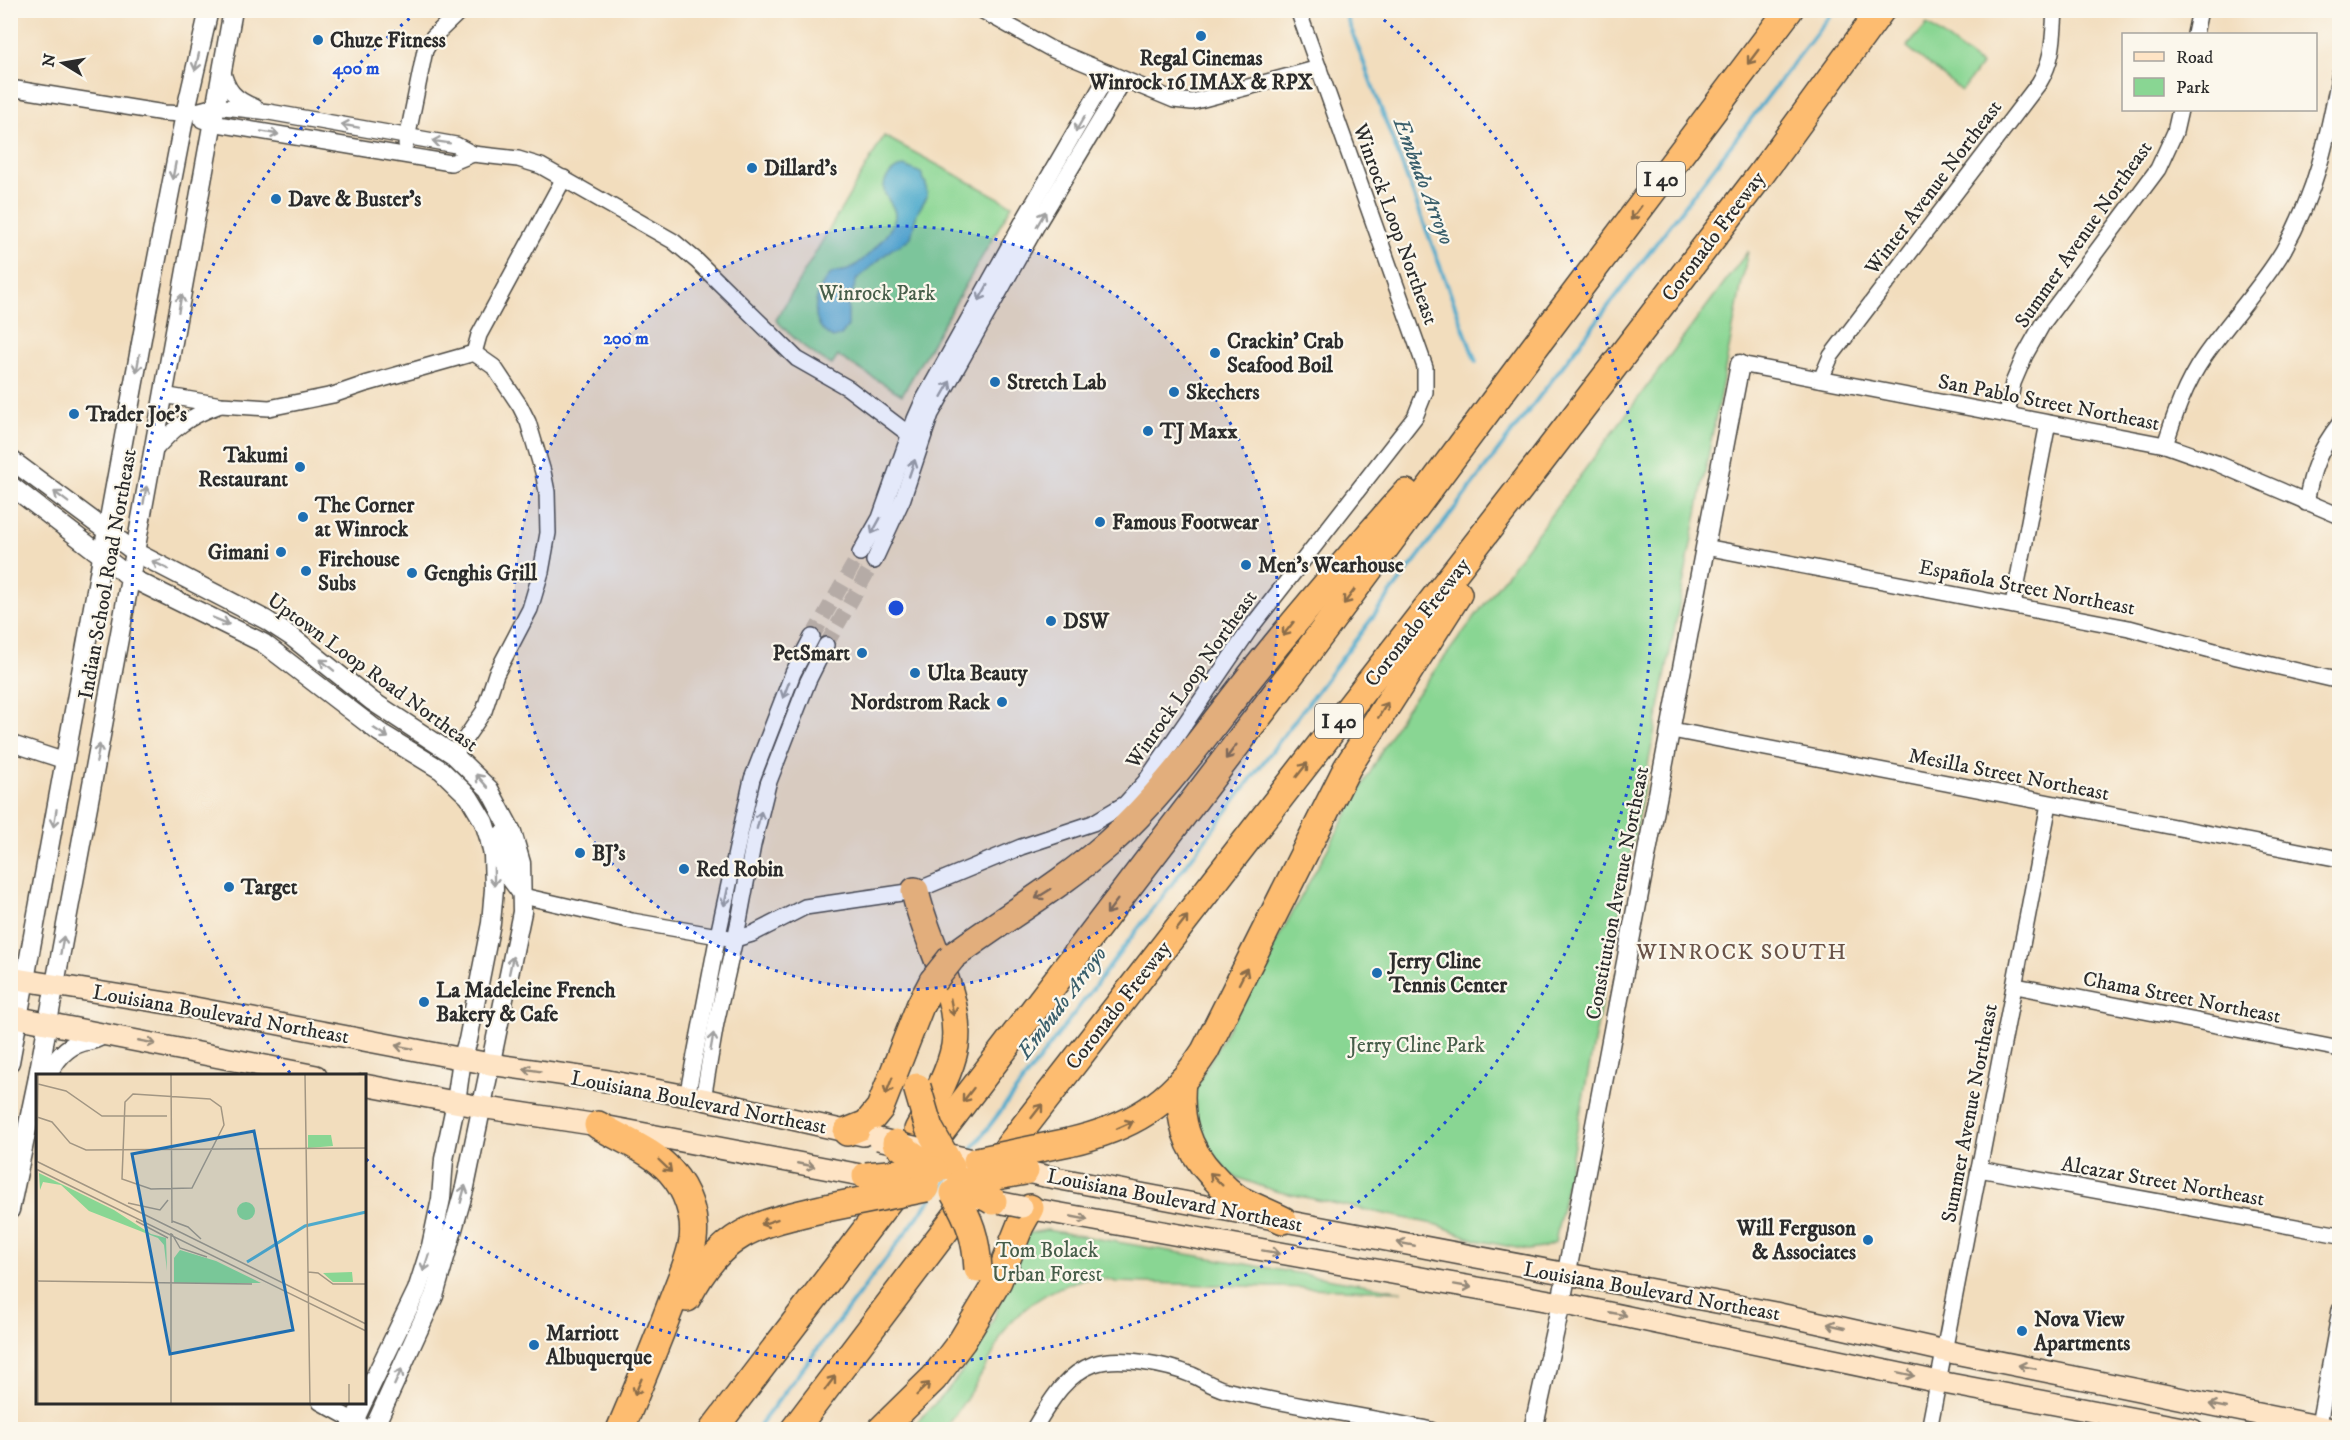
<svg xmlns="http://www.w3.org/2000/svg" width="2350" height="1440" viewBox="0 0 2350 1440" font-family="'IM FELL DW Pica',serif">
<rect width="100%" height="100%" fill="#fbf7ec"/>
<filter id="ink" filterUnits="userSpaceOnUse"><feTurbulence type="fractalNoise" baseFrequency=".0167" numOctaves="2"/><feDisplacementMap in="SourceGraphic" scale="12" xChannelSelector="R" yChannelSelector="G"/><feConvolveMatrix kernelMatrix="1 2 1 2 8 2 1 2 1" color-interpolation-filters="sRGB"/></filter>
<filter id="wash" filterUnits="userSpaceOnUse"><feTurbulence type="fractalNoise" baseFrequency=".008" numOctaves="4" result="noise"/><feDisplacementMap in="SourceGraphic" scale="24" xChannelSelector="R" yChannelSelector="G"/><feGaussianBlur stdDeviation="1.35" result="paint"/><feColorMatrix in="noise" values="0 0 0 0 0 0 0 0 0 0 0 0 0 0 0 0 0 1.4 0 .05"/><feComposite in="paint" operator="in"/></filter>
<g filter="url(#wash)">
<rect width="100%" height="100%" fill="#f2ddbd"/>
<g fill="#89d693" stroke="#5a805f" stroke-width="1.5">
<path d="M1927 24 1981 65 1962 91 1907 47Z"/>
<path d="M884 136 1012 205 902 395 838 356 832 365C809 353 793 338 776 320Z"/>
<path d="M1748 251 1555 1243 1542 1248 1527 1250 1476 1240 1438 1225 1275 1191 1230 1175 1197 1136 1194 1090 1403 713Z"/>
<path d="M1047 1230 1402 1291 1116 1282C1081 1269 1034 1297 1010 1323 1001 1332 997 1348 990 1359 977 1383 961 1406 946 1429L909 1430C936 1403 961 1377 980 1345 1000 1311 1011 1270 1025 1234Z"/>
</g>
<path fill="#4eaacc" stroke="#3c6a7c" stroke-width="1.5" d="M904 166 921 173 926 184 927 197 917 213 911 237 899 246 893 248 857 279 848 305V326L841 335 833 338C807 324 813 290 832 273 838 271 845 272 850 269 864 261 895 231 895 215 895 207 888 201 885 194 880 180 892 169 904 166Z"/>
<g fill="none" stroke-linecap="round" stroke-linejoin="round">
<g stroke="#4eaacc" stroke-width="4">
<path d="M1344 10 1476 362"/>
<path d="M969 1153 1507 439 1834 10"/>
<path d="M937 1193 949 1177"/>
<path d="M756 1430 932 1198"/>
</g>
</g>
</g>
<g filter="url(#ink)">
<g fill="none" stroke-linecap="round" stroke-linejoin="round">
<g stroke="#cab9a0" stroke-width="15" stroke-dasharray="15 8" stroke-linecap="butt">
<path d="M812 637 860 553"/>
<path d="M826 645 874 561"/>
</g>
<defs>
<g id="minor">
<path d="M981 10 1051 49 1174 100 1192 102 1319 68"/>
<path d="M2195 34 2200 10"/>
<path d="M222 69C227 90 234 99 255 107"/>
<path d="M10 88 164 113 185 114 215 106 269 112 456 145 473 154 518 159 541 166 673 241 697 261 797 359 848 388 910 435"/>
<path d="M202 120 212 123 451 163 473 154"/>
<path d="M406 144 425 50 433 37 461 10"/>
<path d="M474 353 479 335 564 178"/>
<path d="M1740 364 2165 445 2216 463 2340 516"/>
<path d="M1821 379 1831 356 2039 83C2054 58 2053 38 2055 10"/>
<path d="M163 395 221 405 269 408 333 395 365 384 474 353 494 367 520 406 528 422 543 472 547 492 548 533 541 572 530 609 496 674 484 711 454 755"/>
<path d="M2007 415 2013 383 2025 355 2043 323 2158 169 2175 132 2180 110"/>
<path d="M2165 445C2175 414 2185 384 2204 357 2229 321 2261 288 2283 251 2317 191 2327 140 2340 73"/>
<path d="M152 453C173 429 187 417 218 406"/>
<path d="M2306 503C2312 469 2319 450 2340 423"/>
<path d="M1705 547 2129 628 2237 657 2340 681"/>
<path d="M860 553 880 518 915 419 923 401 1026 216 1109 73"/>
<path d="M874 561 903 498 931 414 1037 225 1124 80"/>
<path d="M2013 604 2048 423"/>
<path d="M1672 730 2340 859"/>
<path d="M10 743 65 761"/>
<path d="M523 896 632 921 735 939 752 934 805 907 915 891 1021 847 1093 823 1125 804 1145 782 1252 626 1415 417 1425 392V367L1298 10"/>
<path d="M2016 986 2340 1049"/>
<path d="M687 1097 718 935 752 779 793 673 812 637"/>
<path d="M703 1099 716 1023 739 921 753 845 768 784 808 681 826 645"/>
<path d="M1979 1169 2340 1235"/>
<path d="M320 1402 371 1430"/>
<path d="M1033 1430C1049 1404 1064 1375 1094 1364 1119 1355 1168 1365 1192 1375 1203 1380 1214 1387 1225 1390 1293 1406 1363 1416 1431 1430"/>
<path d="M1929 1430 2049 804"/>
<path d="M2318 1430 2340 1310"/>
</g>
<g id="tertiary">
<path d="M10 459 135 552 266 620 292 637 372 701 454 755 489 789 512 832 521 863 522 912 465 1187 434 1296 373 1430"/>
<path d="M10 485 131 578 263 643 379 732 441 770 469 797 484 822 489 838 493 855 494 889 491 923 468 1040 462 1059 456 1102 444 1159 441 1199 431 1246 417 1290 364 1400"/>
<path d="M499 836 511 879 520 891"/>
<path d="M10 1062 148 305 185 114 209 10"/>
<path d="M38 1076 135 552 233 10"/>
<path d="M48 1076C54 1061 66 1046 82 1042 91 1040 96 1040 104 1034"/>
<path d="M10 1210 38 1077"/>
<path d="M350 1430 363 1402"/>
<path d="M1533 1430 1561 1303 1740 364"/>
</g>
<g id="secondary">
<path d="M10 978 179 1005 490 1064 608 1081 703 1099 863 1135"/>
<path d="M10 1016 316 1076"/>
<path d="M364 1085 481 1107 598 1125 866 1176"/>
<path d="M1045 1176 1775 1313 1945 1351 2337 1430"/>
<path d="M1022 1207 1561 1303 1939 1382 2193 1430"/>
</g>
<g id="motorway">
<path d="M915 891C925 941 962 995 955 1046 950 1074 931 1106 918 1130"/>
<path d="M953 956C1004 918 1060 886 1108 844 1161 797 1206 733 1250 677 1300 614 1353 553 1406 493"/>
<path d="M1182 1081C1178 1118 1186 1148 1212 1175 1220 1184 1230 1194 1240 1200 1254 1207 1269 1213 1283 1220"/>
<path d="M598 1125C622 1140 652 1150 671 1172 687 1190 696 1216 693 1240 690 1259 681 1279 674 1297 657 1342 639 1386 620 1430"/>
<path d="M847 1132 867 1124 880 1108 920 1006 933 981"/>
<path d="M1069 1142C1130 1128 1171 1104 1205 1051L1347 768 1458 594"/>
<path d="M687 1298C723 1230 756 1224 826 1208"/>
<path d="M713 1430 1309 650 1534 348 1789 10"/>
<path d="M794 1430 1010 1145 1538 465 1759 177 1881 10"/>
<path d="M881 1430 934 1378 962 1341 998 1281 1020 1226 1030 1208"/>
</g>
</defs>
<use href="#minor" stroke="#494641" stroke-width="18"/>
<use href="#tertiary" stroke="#494641" stroke-width="21"/>
<use href="#secondary" stroke="#494641" stroke-width="24"/>
<use href="#motorway" stroke="#494641" stroke-width="30"/>
<use href="#minor" stroke="#fff" stroke-width="15"/>
<use href="#tertiary" stroke="#fff" stroke-width="18"/>
<use href="#secondary" stroke="#fee4c5" stroke-width="21"/>
<use href="#motorway" stroke="#fdbc6f" stroke-width="27"/>
<defs>
<g id="secondary-bridge">
<path d="M878 1139 1045 1176"/>
<path d="M978 1198 1022 1207"/>
</g>
<g id="motorway-bridge">
<path d="M933 981 953 956"/>
<path d="M917 1087 929 1128 951 1167"/>
<path d="M896 1143 934 1170"/>
<path d="M977 1161 1069 1142"/>
<path d="M866 1176 934 1170"/>
<path d="M962 1182 1025 1171"/>
<path d="M962 1182 993 1201"/>
<path d="M954 1193C970 1221 976 1237 978 1269"/>
<path d="M826 1208 926 1188"/>
</g>
</defs>
<use href="#secondary-bridge" stroke="#494641" stroke-width="24" stroke-linecap="butt"/>
<use href="#motorway-bridge" stroke="#494641" stroke-width="30" stroke-linecap="butt"/>
<use href="#secondary-bridge" stroke="#fee4c5" stroke-width="21"/>
<use href="#motorway-bridge" stroke="#fdbc6f" stroke-width="27"/>
</g>
<defs><path id="oneway-shaft" d="M-6 0H5M1.5-3L5.5 0L1.5 3" fill="none" stroke-width="1.6" stroke-linecap="round" stroke-linejoin="round" transform="scale(1.5)"/></defs>
<g stroke="#8a6c4a">
<use href="#oneway-shaft" transform="translate(1753 57) rotate(127)"/>
<use href="#oneway-shaft" transform="translate(1636 213) rotate(127)"/>
<use href="#oneway-shaft" transform="translate(1349 597) rotate(127)"/>
<use href="#oneway-shaft" transform="translate(1288 629) rotate(128)"/>
<use href="#oneway-shaft" transform="translate(1383 710) rotate(-58)"/>
<use href="#oneway-shaft" transform="translate(1231 752) rotate(127)"/>
<use href="#oneway-shaft" transform="translate(1302 770) rotate(-52)"/>
<use href="#oneway-shaft" transform="translate(1043 894) rotate(148)"/>
<use href="#oneway-shaft" transform="translate(1112 907) rotate(127)"/>
<use href="#oneway-shaft" transform="translate(1182 923) rotate(-52)"/>
<use href="#oneway-shaft" transform="translate(1243 976) rotate(-63)"/>
<use href="#oneway-shaft" transform="translate(952 1007) rotate(79)"/>
<use href="#oneway-shaft" transform="translate(889 1086) rotate(112)"/>
<use href="#oneway-shaft" transform="translate(968 1095) rotate(128)"/>
<use href="#oneway-shaft" transform="translate(1037 1111) rotate(-52)"/>
<use href="#oneway-shaft" transform="translate(1125 1125) rotate(-24)"/>
<use href="#oneway-shaft" transform="translate(665 1166) rotate(44)"/>
<use href="#oneway-shaft" transform="translate(1216 1179) rotate(-135)"/>
<use href="#oneway-shaft" transform="translate(769 1222) rotate(161)"/>
<use href="#oneway-shaft" transform="translate(830 1383) rotate(-53)"/>
<use href="#oneway-shaft" transform="translate(638 1387) rotate(113)"/>
<use href="#oneway-shaft" transform="translate(923 1389) rotate(-44)"/>
</g>
<g stroke="#a0a0a0">
<use href="#oneway-shaft" transform="translate(197 62) rotate(103)"/>
<use href="#oneway-shaft" transform="translate(1080 124) rotate(120)"/>
<use href="#oneway-shaft" transform="translate(350 126) rotate(-170)"/>
<use href="#oneway-shaft" transform="translate(270 133) rotate(10)"/>
<use href="#oneway-shaft" transform="translate(441 142) rotate(-171)"/>
<use href="#oneway-shaft" transform="translate(174 171) rotate(101)"/>
<use href="#oneway-shaft" transform="translate(1041 219) rotate(-60)"/>
<use href="#oneway-shaft" transform="translate(983 293) rotate(119)"/>
<use href="#oneway-shaft" transform="translate(180 303) rotate(-80)"/>
<use href="#oneway-shaft" transform="translate(138 363) rotate(100)"/>
<use href="#oneway-shaft" transform="translate(946 389) rotate(-60)"/>
<use href="#oneway-shaft" transform="translate(912 468) rotate(-71)"/>
<use href="#oneway-shaft" transform="translate(145 495) rotate(-80)"/>
<use href="#oneway-shaft" transform="translate(61 497) rotate(-143)"/>
<use href="#oneway-shaft" transform="translate(876 526) rotate(119)"/>
<use href="#oneway-shaft" transform="translate(160 565) rotate(-153)"/>
<use href="#oneway-shaft" transform="translate(221 621) rotate(23)"/>
<use href="#oneway-shaft" transform="translate(327 665) rotate(-141)"/>
<use href="#oneway-shaft" transform="translate(786 690) rotate(111)"/>
<use href="#oneway-shaft" transform="translate(381 733) rotate(33)"/>
<use href="#oneway-shaft" transform="translate(98 753) rotate(-80)"/>
<use href="#oneway-shaft" transform="translate(482 781) rotate(-131)"/>
<use href="#oneway-shaft" transform="translate(55 818) rotate(100)"/>
<use href="#oneway-shaft" transform="translate(759 820) rotate(-76)"/>
<use href="#oneway-shaft" transform="translate(494 877) rotate(89)"/>
<use href="#oneway-shaft" transform="translate(726 897) rotate(102)"/>
<use href="#oneway-shaft" transform="translate(62 945) rotate(-80)"/>
<use href="#oneway-shaft" transform="translate(511 965) rotate(-78)"/>
<use href="#oneway-shaft" transform="translate(712 1042) rotate(-80)"/>
<use href="#oneway-shaft" transform="translate(463 1194) rotate(-75)"/>
<use href="#oneway-shaft" transform="translate(426 1263) rotate(108)"/>
<use href="#oneway-shaft" transform="translate(398 1377) rotate(-66)"/>
</g>
<g stroke="#948878">
<use href="#oneway-shaft" transform="translate(147 1042) rotate(11)"/>
<use href="#oneway-shaft" transform="translate(404 1047) rotate(-169)"/>
<use href="#oneway-shaft" transform="translate(532 1070) rotate(-171)"/>
<use href="#oneway-shaft" transform="translate(806 1165) rotate(11)"/>
<use href="#oneway-shaft" transform="translate(1079 1218) rotate(11)"/>
<use href="#oneway-shaft" transform="translate(1406 1244) rotate(-169)"/>
<use href="#oneway-shaft" transform="translate(1271 1252) rotate(10)"/>
<use href="#oneway-shaft" transform="translate(1463 1286) rotate(10)"/>
<use href="#oneway-shaft" transform="translate(1618 1314) rotate(11)"/>
<use href="#oneway-shaft" transform="translate(1836 1326) rotate(-167)"/>
<use href="#oneway-shaft" transform="translate(2027 1367) rotate(-169)"/>
<use href="#oneway-shaft" transform="translate(1906 1374) rotate(12)"/>
<use href="#oneway-shaft" transform="translate(2218 1406) rotate(-169)"/>
</g>
</g>
<circle cx="896" cy="608" r="382" fill="#1d4ed8" fill-opacity=".12"/>
<g fill="none" stroke="#1d4ed8" stroke-width="3" stroke-dasharray="3 6">
<circle cx="896" cy="608" r="382"/>
<path d="M290 1073A764 764 0 0 1 415 14M1377 14A764 764 0 1 1 365 1158"/>
</g>
<g fill="#1f6fb2" stroke="#fbf7ec" stroke-width="2">
<circle cx="1201" cy="36" r="6"/>
<circle cx="318" cy="40" r="6"/>
<circle cx="752" cy="168" r="6"/>
<circle cx="276" cy="199" r="6"/>
<circle cx="1215" cy="353" r="6"/>
<circle cx="995" cy="382" r="6"/>
<circle cx="1174" cy="392" r="6"/>
<circle cx="74" cy="414" r="6"/>
<circle cx="1148" cy="431" r="6"/>
<circle cx="300" cy="467" r="6"/>
<circle cx="303" cy="517" r="6"/>
<circle cx="1100" cy="522" r="6"/>
<circle cx="281" cy="552" r="6"/>
<circle cx="1246" cy="565" r="6"/>
<circle cx="306" cy="571" r="6"/>
<circle cx="412" cy="573" r="6"/>
<circle cx="1051" cy="621" r="6"/>
<circle cx="862" cy="653" r="6"/>
<circle cx="915" cy="673" r="6"/>
<circle cx="1002" cy="702" r="6"/>
<circle cx="580" cy="853" r="6"/>
<circle cx="684" cy="869" r="6"/>
<circle cx="229" cy="887" r="6"/>
<circle cx="1377" cy="973" r="6"/>
<circle cx="424" cy="1002" r="6"/>
<circle cx="1868" cy="1240" r="6"/>
<circle cx="2022" cy="1331" r="6"/>
<circle cx="534" cy="1345" r="6"/>
</g>
<g text-anchor="middle" stroke-width="4.5" stroke-linejoin="round" paint-order="stroke">
<g fill="#fbf7ec" stroke="#696865" stroke-width="1.5">
<rect x="1637" y="162" width="48" height="34" rx="4.5"/>
<rect x="1315" y="704" width="48" height="34" rx="4.5"/>
</g>
<g font-size="20" font-weight="bold" fill="#2b2b2b">
<text x="1661" y="186">I 40</text>
<text x="1339" y="728">I 40</text>
</g>
<g font-size="21" font-weight="bold" fill="#2b2b2b" stroke="#fbf7ec" text-anchor="start">
<text x="330" y="47">Chuze Fitness</text>
<text x="1201" y="65" text-anchor="middle">Regal Cinemas<tspan x="1201" dy="24">Winrock 16 IMAX &amp; RPX</tspan></text>
<text x="764" y="175">Dillard's</text>
<text x="288" y="206">Dave &amp; Buster's</text>
<text x="1227" y="348">Crackin' Crab<tspan x="1227" dy="24">Seafood Boil</tspan></text>
<text x="1007" y="389">Stretch Lab</text>
<text x="1186" y="399">Skechers</text>
<text x="86" y="421">Trader Joe's</text>
<text x="1160" y="438">TJ Maxx</text>
<text x="288" y="462" text-anchor="end">Takumi<tspan x="288" dy="24">Restaurant</tspan></text>
<text x="315" y="512">The Corner<tspan x="315" dy="24">at Winrock</tspan></text>
<text x="1112" y="529">Famous Footwear</text>
<text x="269" y="559" text-anchor="end">Gimani</text>
<text x="318" y="566">Firehouse<tspan x="318" dy="24">Subs</tspan></text>
<text x="1258" y="572">Men's Wearhouse</text>
<text x="424" y="580">Genghis Grill</text>
<text x="1063" y="628">DSW</text>
<text x="850" y="660" text-anchor="end">PetSmart</text>
<text x="927" y="680">Ulta Beauty</text>
<text x="990" y="709" text-anchor="end">Nordstrom Rack</text>
<text x="592" y="860">BJ's</text>
<text x="696" y="876">Red Robin</text>
<text x="241" y="894">Target</text>
<text x="1389" y="968">Jerry Cline<tspan x="1389" dy="24">Tennis Center</tspan></text>
<text x="436" y="997">La Madeleine French<tspan x="436" dy="24">Bakery &amp; Cafe</tspan></text>
<text x="1856" y="1235" text-anchor="end">Will Ferguson<tspan x="1856" dy="24">&amp; Associates</tspan></text>
<text x="2034" y="1326">Nova View<tspan x="2034" dy="24">Apartments</tspan></text>
<text x="546" y="1340">Marriott<tspan x="546" dy="24">Albuquerque</tspan></text>
</g>
<g font-size="21" fill="#2b2b2b" stroke="#fbf7ec">
<text transform="translate(1933 187) rotate(-53)" y="7">Winter Avenue Northeast</text>
<text transform="translate(1396 224) rotate(70)" y="7">Winrock Loop Northeast</text>
<text transform="translate(2083 234) rotate(-55)" y="7">Summer Avenue Northeast</text>
<text transform="translate(1713 236) rotate(-53)" y="7">Coronado Freeway</text>
<text transform="translate(2049 402) rotate(11)" y="7">San Pablo Street Northeast</text>
<text transform="translate(107 574) rotate(-80)" y="7">Indian School Road Northeast</text>
<text transform="translate(2027 587) rotate(11)" y="7">Española Street Northeast</text>
<text transform="translate(1417 622) rotate(-52)" y="7">Coronado Freeway</text>
<text transform="translate(373 672) rotate(36)" y="7">Uptown Loop Road Northeast</text>
<text transform="translate(1191 679) rotate(-55)" y="7">Winrock Loop Northeast</text>
<text transform="translate(2009 774) rotate(11)" y="7">Mesilla Street Northeast</text>
<text transform="translate(1617 893) rotate(-79)" y="7">Constitution Avenue Northeast</text>
<text transform="translate(2182 997) rotate(11)" y="7">Chama Street Northeast</text>
<text transform="translate(1118 1005) rotate(-52)" y="7">Coronado Freeway</text>
<text transform="translate(221 1014) rotate(10)" y="7">Louisiana Boulevard Northeast</text>
<text transform="translate(699 1102) rotate(11)" y="7">Louisiana Boulevard Northeast</text>
<text transform="translate(1969 1113) rotate(-79)" y="7">Summer Avenue Northeast</text>
<text transform="translate(2163 1181) rotate(10)" y="7">Alcazar Street Northeast</text>
<text transform="translate(1175 1200) rotate(11)" y="7">Louisiana Boulevard Northeast</text>
<text transform="translate(1652 1291) rotate(10)" y="7">Louisiana Boulevard Northeast</text>
</g>
<g font-size="21" fill="#475e4a" stroke="#fbf7ec">
<text x="877" y="300">Winrock Park</text>
<text x="1417" y="1052">Jerry Cline Park</text>
<text x="1047" y="1257">Tom Bolack<tspan x="1047" dy="24">Urban Forest</tspan></text>
</g>
<g font-size="22" font-style="italic" fill="#395e6b" stroke="#fbf7ec">
<text transform="translate(1425 181) rotate(69)" y="8">Embudo Arroyo</text>
<text transform="translate(1061 1002) rotate(-53)" y="8">Embudo Arroyo</text>
</g>
<g font-size="22" letter-spacing="1.5" fill="#695247" stroke="#fbf7ec">
<text x="1742" y="959">WINROCK SOUTH</text>
</g>
</g>
<g transform="translate(36 1074)">
<rect width="330" height="330" fill="#f2ddbd"/>
<path d="M272 61H295L297 72 272 74ZM3 99 78 136 115 160 130 164 131 197 128 171 122 164 53 137 25 111 7 108 4 116ZM201 137a9 9 0 1 1 18 0a9 9 0 1 1-18 0ZM144 176 180 187 225 209H138V184ZM316 198 317 208H297L287 199Z" fill="#89d693"/>
<path fill="none" stroke="#4eaacc" stroke-width="3" d="M211 188 269 152 330 138"/>
<path fill="none" stroke="#a29683" stroke-width="1.5" d="M135 1 136 149M269 1 274 329M2 10 30 17 66 42H131M97 20 174 25 185 33 188 51 156 114 115 115 86 105 89 28ZM1 43 16 48 34 69 50 76 330 74M0 87 330 250M1 88 2 1M0 95 330 257M1 96 2 329M92 129 124 136 132 126M100 147 132 164M136 147 152 153 165 165M135 159V329M136 160 144 174 171 183M272 198 282 199 297 210H330M0 207 216 210M313 310V329"/>
<path fill="#1f6fb2" fill-opacity="0.15" stroke="#1f6fb2" stroke-width="3" d="M218 57 257 256 134 280 96 80Z"/>
<rect width="330" height="330" fill="none" stroke="#2b2b2b" stroke-width="3"/>
</g>
<circle cx="896" cy="608" r="9" fill="#1d4ed8" stroke="#fbf7ec" stroke-width="3"/>
<g font-size="18" text-anchor="middle" font-weight="bold" fill="#1d4ed8" stroke="#fbf7ec" stroke-width="4.5" stroke-linejoin="round" paint-order="stroke">
<text x="356" y="74">400 m</text>
<text x="626" y="344">200 m</text>
</g>
<rect width="2350" height="1440" fill="none" stroke="#fbf7ec" stroke-width="36"/>
<rect x="2122" y="33" width="195" height="78" fill="#fbf7ec" stroke="#a8a59f" stroke-width="1.5"/>
<rect x="2134" y="52" width="30" height="9" fill="#fee4c5" stroke="#a8a59f" stroke-width="1.5"/>
<text x="2176" y="63" font-size="18" fill="#2b2b2b">Road</text>
<rect x="2134" y="78" width="30" height="18" fill="#89d693" stroke="#a8a59f" stroke-width="1.5"/>
<text x="2176" y="93" font-size="18" fill="#2b2b2b">Park</text>
<g transform="translate(63 63) rotate(281)" stroke="#fbf7ec" stroke-width="4.5" paint-order="stroke">
<path d="M0-4.5L10 22L0 15L-10 22Z" fill="#2b2b2b"/>
<text y="-9" font-size="16" font-weight="bold" text-anchor="middle" fill="#2b2b2b">N</text>
</g>
</svg>
